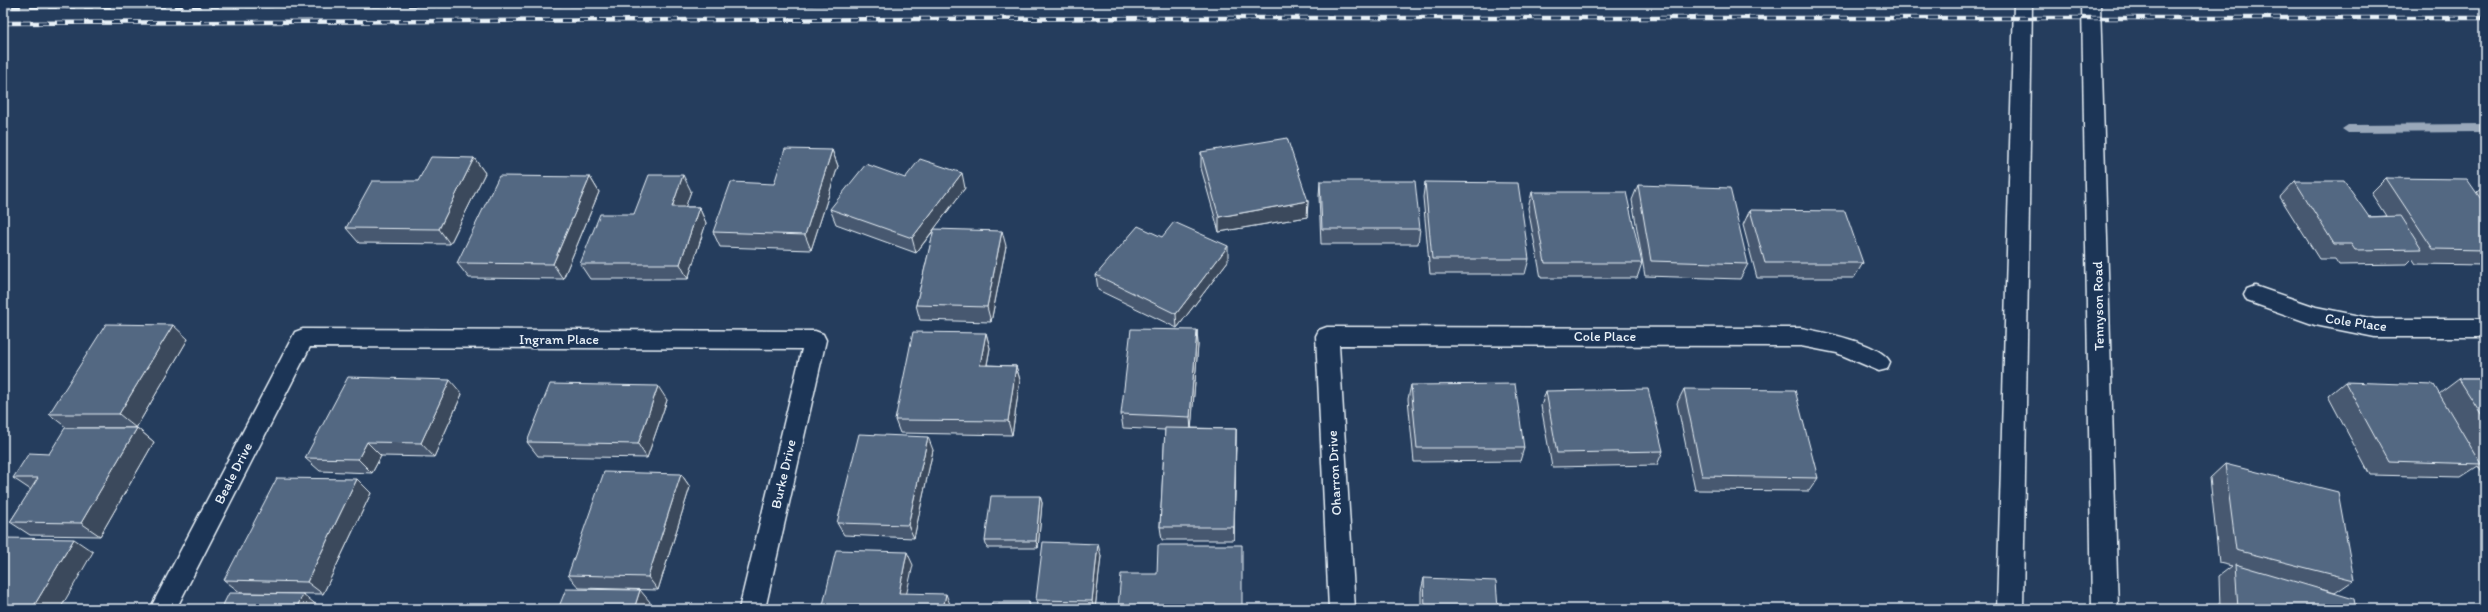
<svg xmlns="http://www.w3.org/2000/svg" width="2488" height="612" viewBox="0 0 2488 612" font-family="Itim,sans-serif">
<rect width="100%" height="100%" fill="#253d5d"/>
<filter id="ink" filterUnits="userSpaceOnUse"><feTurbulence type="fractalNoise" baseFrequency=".025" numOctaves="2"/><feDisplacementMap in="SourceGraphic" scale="8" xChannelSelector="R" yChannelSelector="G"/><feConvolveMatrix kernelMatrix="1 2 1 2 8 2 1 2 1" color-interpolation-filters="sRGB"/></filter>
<g filter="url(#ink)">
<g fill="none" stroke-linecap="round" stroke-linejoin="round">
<path fill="#99a8ba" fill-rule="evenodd" d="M2485 124V132L2348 133 2342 129 2348 125Z"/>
<defs>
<g id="minor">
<path d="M2255 286 2316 307 2375 319H2485V337H2375L2315 325 2247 301 2244 295 2247 289Z"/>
<path d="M1327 327 1801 328C1822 332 1881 343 1890 362L1887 369 1879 371 1837 353 1801 346 1339 345 1355 609H1329L1316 336 1319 330Z"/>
<path d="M303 329 815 331 823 334 826 340 765 609H739L802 349 310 347 176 609H150L295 332Z"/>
</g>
<g id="secondary">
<path d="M2014 3H2032L2023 609H1997Z"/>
<path d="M2082 3H2100L2118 609H2092Z"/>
</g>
</defs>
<use href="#minor" stroke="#e8f1f8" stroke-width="3"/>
<use href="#secondary" stroke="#e8f1f8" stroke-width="3"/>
<use href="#minor" fill="#1d3557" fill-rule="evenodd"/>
<use href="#secondary" fill="#1d3557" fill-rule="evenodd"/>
<defs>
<g id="rail">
<path d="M3 7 1031 3"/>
<path d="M3 23 1156 18H2485"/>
</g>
</defs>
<use href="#rail" stroke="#e8f1f8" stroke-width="4.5"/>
<use href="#rail" stroke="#1d3557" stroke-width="3" stroke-dasharray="9" stroke-linecap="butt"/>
</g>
<g fill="#475970" stroke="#e8f1f8">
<path d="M832 150 838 166 811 250 720 247 713 232 774 184Z"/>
<path d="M1201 152 1308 201 1307 217 1219 232 1201 168Z"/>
<path d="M474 158 485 173 450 244 359 243 346 228 418 181Z"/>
<path d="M590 177 599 192 563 279 469 278 457 263Z"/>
<path d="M905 178 965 188 934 229 1006 246 991 322 920 320 916 305 934 230 916 253 836 224 830 209Z"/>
<path d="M2386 178 2476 193 2485 185V265L2416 264 2412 258 2406 264 2339 265 2335 259H2319L2280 197 2295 181 2369 217 2386 216 2371 193Z"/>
<path d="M1320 181 1420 229 1418 244H1321L1319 196Z"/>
<path d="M1425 182 1529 259 1525 274H1430L1423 197Z"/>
<path d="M1638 185 1748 264 1740 279 1645 276 1632 200Z"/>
<path d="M691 191 685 207H699L706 223 688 279H590L580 264 634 214Z"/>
<path d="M1532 192 1642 263 1637 278H1541L1528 208Z"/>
<path d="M1750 210 1863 263 1854 278H1757L1743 225Z"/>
<path d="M1162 237 1228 261 1177 328 1098 290 1096 275Z"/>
<path d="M1197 330 1198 345 1191 428 1236 429 1234 540H1162L1160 527 1165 430 1123 428 1121 414Z"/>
<path d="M986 333 990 348 987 365 1016 366 1020 380 1012 435 900 433 895 420Z"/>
<path d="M188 339 136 428H67L49 414Z"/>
<path d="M2459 379H2485V478L2478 466 2461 477 2370 475 2328 396 2345 382 2439 394Z"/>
<path d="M1411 385 1524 448 1520 461 1414 462 1408 399Z"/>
<path d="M1684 389 1818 478 1809 491 1695 490 1677 403Z"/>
<path d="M1546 391 1663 451 1657 465 1552 467 1541 406Z"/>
<path d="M462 394 434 457 381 456 372 473 320 471 305 458Z"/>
<path d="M667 400 647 458 538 456 527 442Z"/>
<path d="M137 428 154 442 100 536 30 535 10 522 31 490 13 478 49 454Z"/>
<path d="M933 450 914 538 844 535 837 523Z"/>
<path d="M2225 464 2354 580 2335 593 2317 588 2356 609H2220L2219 576 2232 566 2219 563 2210 478Z"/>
<path d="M681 474 690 487 658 590 579 588 568 575Z"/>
<path d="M357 479 371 493 323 594 241 593 224 580Z"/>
<path d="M1040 496 1042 503 1038 548H987L985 541Z"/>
<path d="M1101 556 1095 609H1038L1036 600Z"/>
<path d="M1424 578 1498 609H1421V591Z"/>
</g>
<g fill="#3a485b" stroke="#e8f1f8">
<path d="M832 150 838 166 811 250 805 235Z"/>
<path d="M474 158 485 173 450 244 439 229Z"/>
<path d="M962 173 965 188 916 253 912 238Z"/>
<path d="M683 175 691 191 680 223 672 207Z"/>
<path d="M590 177 599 192 563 279 553 264Z"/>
<path d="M1308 201 1307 217 1219 232V217Z"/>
<path d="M699 207 706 223 688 279 680 264Z"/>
<path d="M1002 231 1006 246 991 322 987 307Z"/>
<path d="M1228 246V261L1177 328 1176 314Z"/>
<path d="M173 325 188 339 136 428 119 414Z"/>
<path d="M1197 330 1198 345 1191 431 1190 417Z"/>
<path d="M986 333 990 348 984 380 980 365Z"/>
<path d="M1016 366 1020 380 1012 435 1008 421Z"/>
<path d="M450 380 462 394 434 457 421 443Z"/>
<path d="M658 386 667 400 647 458 638 444Z"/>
<path d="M137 428 154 442 100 536 81 523Z"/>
<path d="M1236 429V443L1234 540V527Z"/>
<path d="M928 437 933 450 914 538 908 525Z"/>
<path d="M367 442 381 456 372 473 358 459Z"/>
<path d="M681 474 690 487 658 590 648 577Z"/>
<path d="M357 479 371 493 323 594 307 582Z"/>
<path d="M1040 496 1042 503 1038 548 1036 541Z"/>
<path d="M74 539 93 552 60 609H32Z"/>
<path d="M1098 544 1101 556 1095 609H1094L1092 601Z"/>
<path d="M907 552 913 565 904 605 899 593Z"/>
<path d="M640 590 650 602 648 609H634Z"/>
<path d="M303 594 319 607 318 609H296Z"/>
<path d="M946 594 951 607 950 609H943Z"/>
<path d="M1029 602 1031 609H1028Z"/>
</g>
<g fill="#536782" stroke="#e8f1f8">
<path d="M1287 138 1308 201 1219 217 1201 152Z"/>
<path d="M785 149 832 150 805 235 713 232 731 182 774 184Z"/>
<path d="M431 157 474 158 439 229 346 228 372 181H418Z"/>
<path d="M920 159 962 173 912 238 830 209 866 164 905 178Z"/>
<path d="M649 175H683L672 207H699L680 264H580L600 214H634Z"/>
<path d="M499 176 590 177 553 264 457 263Z"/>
<path d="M2386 178 2467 179 2485 205V250L2433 249Z"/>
<path d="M1320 181H1415L1420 229H1322Z"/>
<path d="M2295 181H2344L2369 217 2401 216 2422 249 2355 250 2351 244H2334Z"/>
<path d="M1425 182 1518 183 1529 259H1432Z"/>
<path d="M1638 185 1730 188 1748 264 1651 261Z"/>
<path d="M1532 192H1626L1642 263H1545Z"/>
<path d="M1750 210 1845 211 1863 263H1765Z"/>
<path d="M1174 222 1228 246 1176 314 1096 275 1138 226 1162 237Z"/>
<path d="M934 229 1002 231 987 307 916 305Z"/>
<path d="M106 324 173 325 119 414H49Z"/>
<path d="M1131 329 1197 330 1190 417 1121 414Z"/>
<path d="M913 332 986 333 980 365 1016 366 1008 421 895 420Z"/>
<path d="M348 377 450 380 421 443 367 442 358 459 305 458Z"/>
<path d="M2459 379H2485V420Z"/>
<path d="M2345 382 2434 385 2481 464 2388 461Z"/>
<path d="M550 384 658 386 638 444 527 442Z"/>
<path d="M1515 384 1524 448H1417L1411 385Z"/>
<path d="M1648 389 1663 451 1557 453 1546 391Z"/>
<path d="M1684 389 1795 390 1818 478 1702 476Z"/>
<path d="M65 428H137L81 523 10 522 38 478H13L29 453 49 454Z"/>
<path d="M1165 428 1236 429 1234 527H1160Z"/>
<path d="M859 434 928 437 908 525 837 523Z"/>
<path d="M2225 464 2338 492 2354 580 2236 550Z"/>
<path d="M604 472 681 474 648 577 568 575Z"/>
<path d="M277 478 357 479 307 582 224 580Z"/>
<path d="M991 496H1040L1036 541H985Z"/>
<path d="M3 538 74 539 32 609H3Z"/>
<path d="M1043 542 1098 544 1092 601 1036 600Z"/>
<path d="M1158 545H1242V609H1118L1121 574H1157Z"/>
<path d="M836 550 907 552 899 593 946 594 943 609H822Z"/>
<path d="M2235 564 2354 599 2356 609H2238Z"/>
<path d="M1424 578 1496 581 1498 609H1425Z"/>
<path d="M566 589 640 590 634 609H558Z"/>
<path d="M229 593 303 594 296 609H221Z"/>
<path d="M992 602H1029L1028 609H991Z"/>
</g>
</g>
<g text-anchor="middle" stroke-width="4" stroke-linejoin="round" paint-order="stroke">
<g font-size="14" fill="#e8f1f8" stroke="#1d3557">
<text transform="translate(2098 306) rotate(-91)" y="5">Tennyson Road</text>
<text transform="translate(2356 322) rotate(8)" y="5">Cole Place</text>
<text x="1605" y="341">Cole Place</text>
<text x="559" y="344">Ingram Place</text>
<text transform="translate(233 473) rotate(-63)" y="5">Beale Drive</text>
<text transform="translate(1334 473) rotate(-93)" y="5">Oharron Drive</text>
<text transform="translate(783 474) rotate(-77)" y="5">Burke Drive</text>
</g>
</g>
<rect width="2488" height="612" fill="none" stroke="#1d3557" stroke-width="16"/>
<rect x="8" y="8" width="2472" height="596" fill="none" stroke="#e8f1f8" stroke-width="1.5" filter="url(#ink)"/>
</svg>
